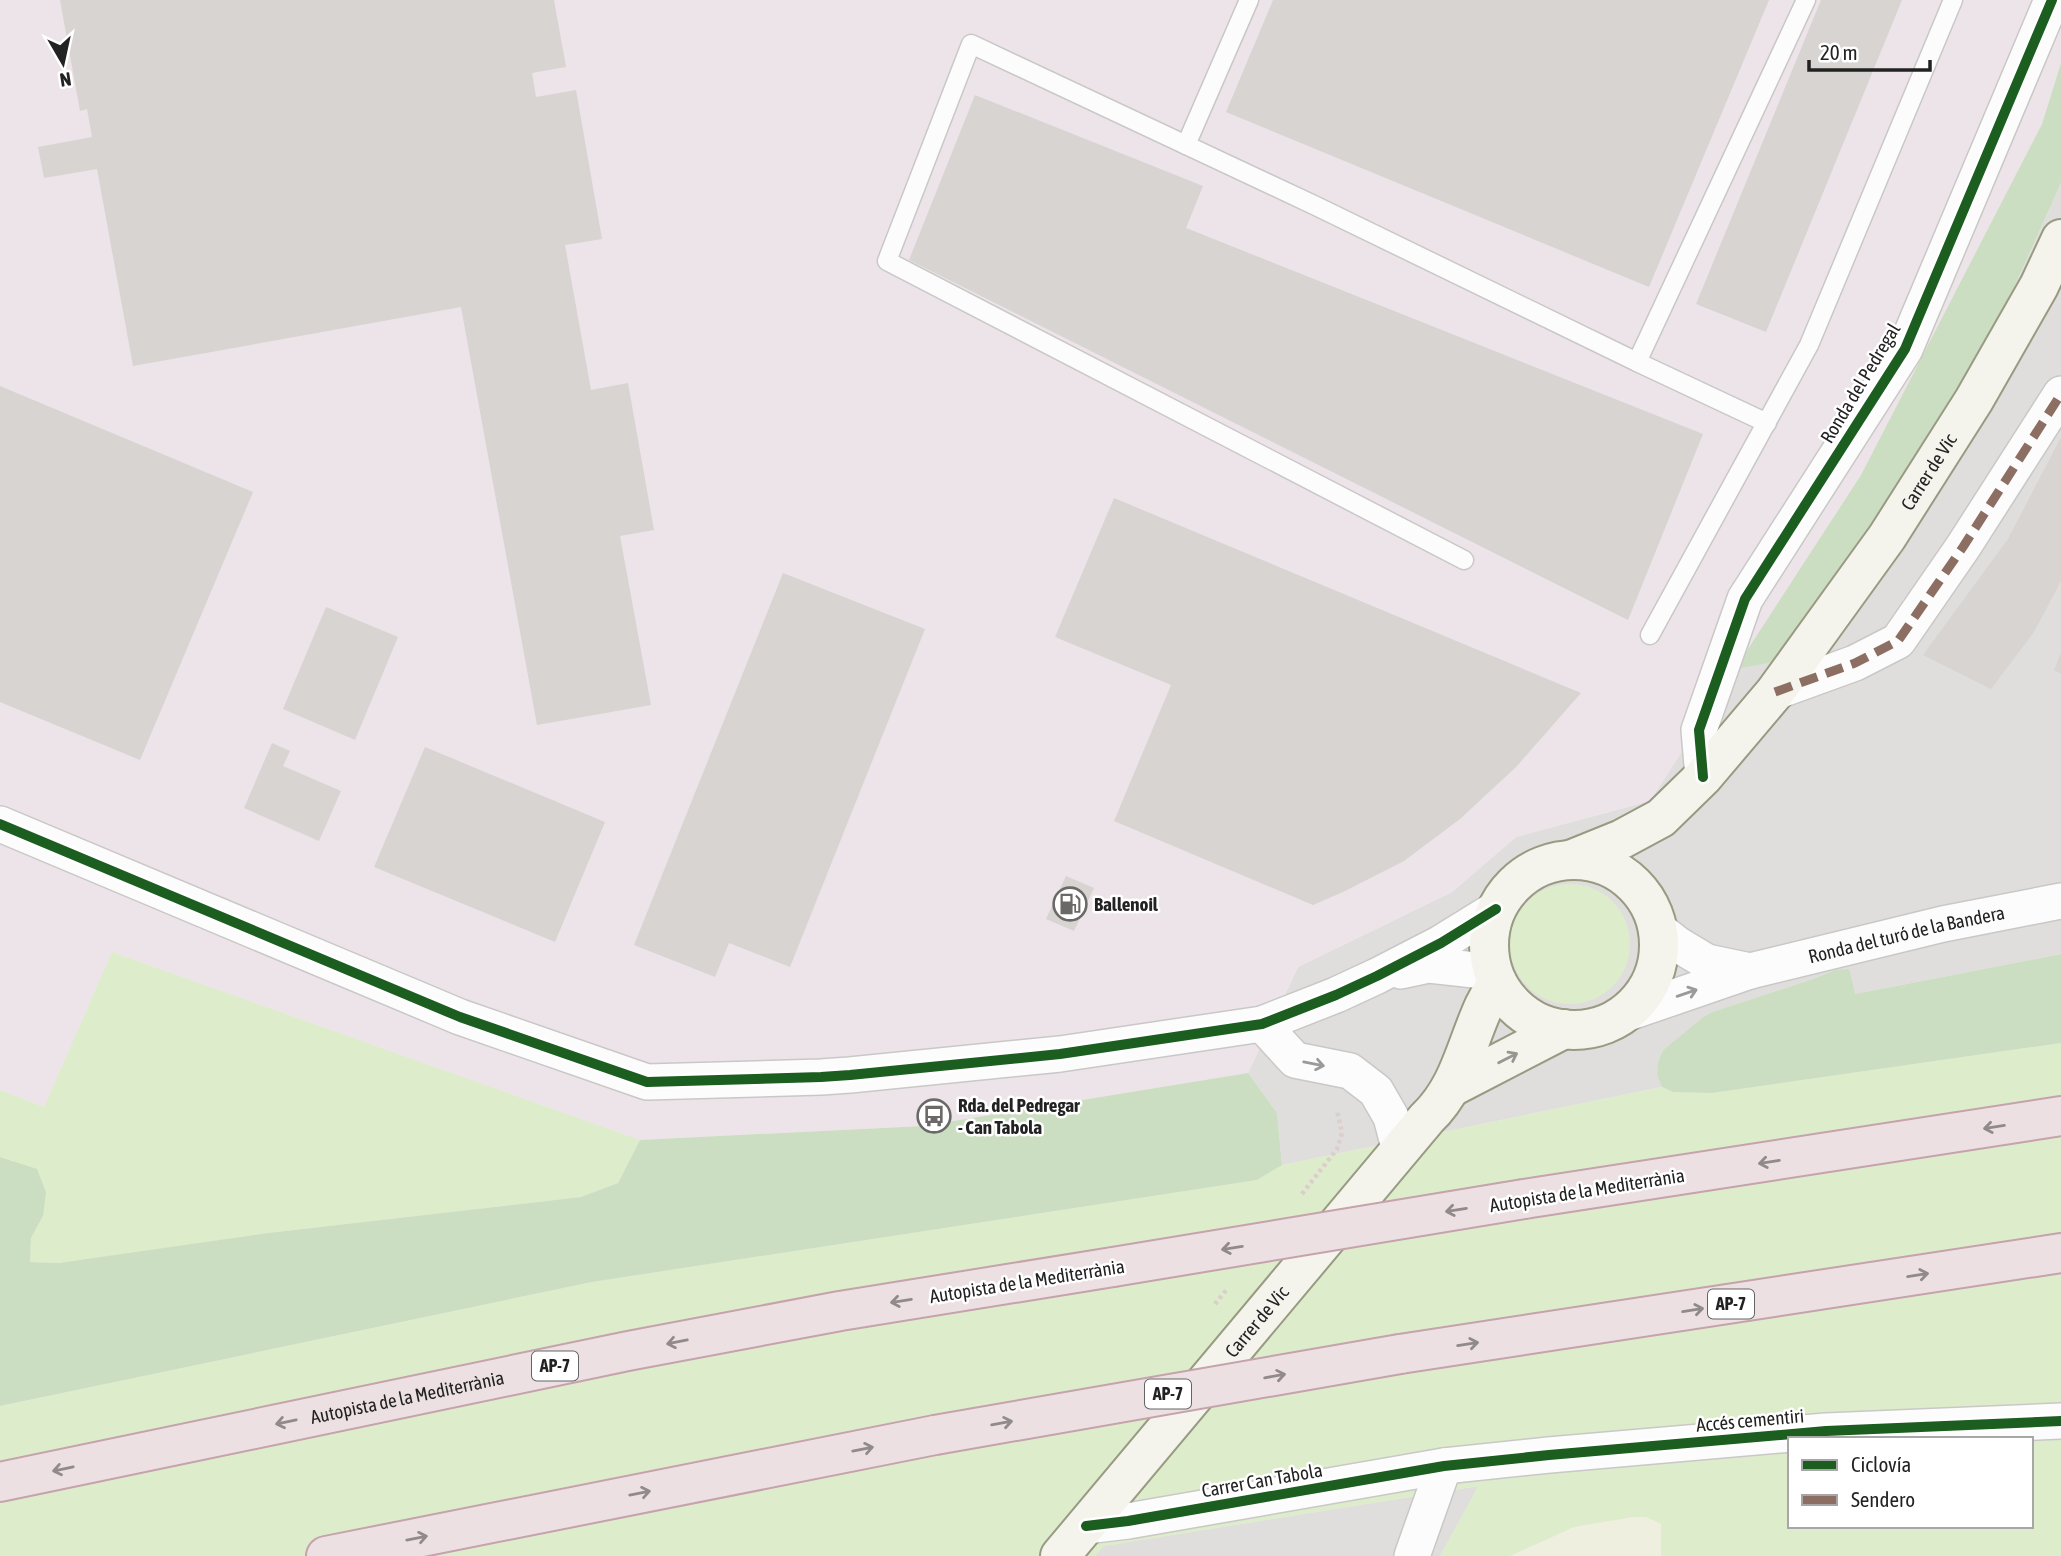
<svg xmlns="http://www.w3.org/2000/svg" width="2061" height="1556" viewBox="0 0 2061 1556" font-family="'Asap Condensed',sans-serif">
<rect width="100%" height="100%" fill="#f0eeeb"/>
<g fill="#dfdedc">
<path d="M2061 183V954L1855 994 1835 970 1813 979 1712 1012 1703 1017 1663 1050 1658 1062 1657 1075 1662 1087 1282 1165 1277 1113 1248 1073 1298 967 1452 892 1516 837 1650 801 1735 669 1958 412Z"/>
<path d="M1479 1486 1440 1556H1095L1103 1546Z"/>
</g>
<path fill="#ede4e9" d="M0 0H2061V63L2042 124 1861 475 1650 801 1516 837 1452 892 1298 967 1248 1073 923 1126 640 1140 112 952 44 1107 0 1090Z"/>
<path fill="#efefdf" d="M1633 1517H1646L1661 1523V1556H1510L1574 1527Z"/>
<g fill="#ddeccb" fill-rule="evenodd">
<circle cx="1570" cy="944" r="60"/>
<path d="M112 952 640 1140 618 1183 581 1197 268 1233 87 1260 58 1263 30 1262 31 1238 43 1216 14 1161 0 1157V1090L44 1107Z"/>
<path d="M2061 1043V1556H1661V1524L1646 1517H1633L1574 1527 1510 1556H1440L1478 1486 1104 1546 1095 1556H0V1406L592 1282 1257 1180 1282 1165 1662 1087 1673 1092 1712 1093ZM1790 1439H2031V1526H1790Z"/>
</g>
<g fill="#cbdec1">
<path d="M2061 63V183L1958 412 1789 659 1735 669 1861 475 2042 124Z"/>
<path d="M2061 954V1043L1712 1093 1673 1092 1662 1087 1657 1075 1658 1062 1663 1050 1703 1017 1712 1012 1813 979 1835 970 1849 969 1855 994Z"/>
<path d="M1248 1073 1277 1113 1282 1165 1257 1180 592 1282 0 1406V1157L37 1169 46 1192 43 1216 31 1238 30 1262 59 1263 268 1233 581 1197 618 1183 640 1140 923 1126Z"/>
</g>
<g fill="#d7d4d2">
<path d="M60 0H554L566 67 532 73 536 97 576 90 602 239 565 245 591 390 628 383 654 530 620 536 651 705 537 725 461 307 133 366 97 169 44 178 38 147 92 137 87 109 80 111Z"/>
<path d="M1273 0H1769L1649 287 1226 112Z"/>
<path d="M1821 0H1902L1766 332 1696 304Z"/>
<path d="M975 95 1203 186 1186 228 1703 434 1628 620 909 260Z"/>
<path d="M0 386 253 492 140 760 0 702Z"/>
<path d="M2061 437V581L2034 632 1991 689 1923 655 2008 539Z"/>
<path d="M1114 498 1581 693 1516 767 1460 819 1404 861 1343 892 1313 905 1114 821 1171 685 1055 637Z"/>
<path d="M783 573 925 629 790 967 729 943 715 977 634 945Z"/>
<path d="M326 607 398 637 355 740 283 709Z"/>
<path d="M2061 653V674L2054 670Z"/>
<path d="M272 743 290 751 283 766 341 791 319 841 244 808Z"/>
<path d="M425 747 605 822 555 942 374 867Z"/>
<path d="M1066 876 1094 888 1074 931 1046 919Z"/>
</g>
<g fill="none" stroke-linecap="round" stroke-linejoin="round">
<defs>
<g id="lane">
<path d="M1186 145 1249 0"/>
<path d="M1637 362 1767 423"/>
<path d="M1464 560 887 261 971 44 1316 206 1637 362 1806 0"/>
<path d="M1650 635 1809 345 1953 0"/>
</g>
<g id="street">
<path d="M1775 692 1855 663 1898 641 1963 547 2061 394"/>
<path d="M1703 777 1699 730 1745 599 1905 349 2052 0"/>
<path d="M0 824 460 1017 647 1082 821 1077 850 1075 1060 1054 1262 1024 1336 995 1377 976 1441 943 1496 909"/>
<path d="M1658 929 1677 944 1707 962 1750 971"/>
<path d="M1401 971 1429 965 1493 972"/>
<path id="s1" d="M1622 1015 1750 971 1943 924 2061 901"/>
<path d="M1262 1024 1295 1060 1350 1071 1376 1091 1391 1117 1400 1151"/>
<path d="M1086 1526 1128 1521 1444 1466 1549 1455 1826 1431 2061 1421"/>
<path d="M1412 1556 1444 1466"/>
</g>
<g id="secondary">
<circle cx="1574" cy="945" r="85"/>
<path id="s2" d="M1570 860 1622 839 1661 818 1703 777 1775 692 1887 537 1974 400 2039 286 2061 239"/>
<path d="M1452 1087 1564 1029"/>
<path id="s3" d="M1060 1556 1427 1118C1459 1088 1466 1045 1484 1006 1488 998 1493 990 1497 982"/>
</g>
<g id="highway">
<path d="M1524 1199 2061 1116"/>
<path d="M1400 1354 2061 1253"/>
<path id="s4" d="M0 1482 628 1351 840 1311 1113 1267"/>
<path d="M326 1556 935 1435"/>
</g>
</defs>
<use href="#lane" stroke="#c9c8c7" stroke-width="21"/>
<use href="#street" stroke="#c9c8c7" stroke-width="38"/>
<use href="#secondary" stroke="#999a82" stroke-width="42"/>
<use href="#highway" stroke="#c5a2ac" stroke-width="42"/>
<g stroke="#dccecd" stroke-width="4.5" stroke-dasharray="3.5 3.5" stroke-linecap="butt">
<path d="M1302 1194 1337 1149 1342 1133 1337 1111"/>
<path d="M1215 1304 1227 1289"/>
</g>
<use href="#lane" stroke="#fdfcfc" stroke-width="18"/>
<use href="#street" stroke="#fdfcfc" stroke-width="35"/>
<use href="#secondary" stroke="#f4f4ed" stroke-width="38"/>
<use href="#highway" stroke="#ece0e2" stroke-width="38"/>
<defs>
<g id="highway-bridge">
<path d="M1113 1267 1524 1199"/>
<path d="M935 1435 1400 1354"/>
</g>
</defs>
<use href="#highway-bridge" stroke="#c5a2ac" stroke-width="42" stroke-linecap="butt"/>
<use href="#highway-bridge" stroke="#ece0e2" stroke-width="38"/>
<path stroke="#8d6e63" stroke-width="9" stroke-dasharray="18 9" stroke-linecap="butt" d="M1775 692 1855 663 1898 641 1963 547 2061 394"/>
<defs>
<g id="cycleway">
<path d="M1703 777 1699 730 1745 599 1905 349 2052 0"/>
<path d="M0 824 460 1017 647 1082 821 1077 850 1075 1060 1054 1262 1024 1336 995 1377 976 1441 943 1496 909"/>
<path d="M1086 1526 1128 1521 1444 1466 1549 1455 1826 1431 2061 1421"/>
</g>
</defs>
<use href="#cycleway" stroke="#fff" stroke-width="15"/>
<use href="#cycleway" stroke="#1b5e20" stroke-width="10"/>
</g>
<defs><path id="oneway-shaft" d="M-6 0H5M1.5-3L5.5 0L1.5 3" fill="none" stroke-width="1.6" stroke-linecap="round" stroke-linejoin="round" transform="scale(1.75)"/></defs>
<g stroke="#9a9a9a">
<use href="#oneway-shaft" transform="translate(1687 993) rotate(-19)"/>
<use href="#oneway-shaft" transform="translate(1314 1064) rotate(11)"/>
</g>
<use stroke="#969692" href="#oneway-shaft" transform="translate(1508 1058) rotate(-27)"/>
<g stroke="#918a8c">
<use href="#oneway-shaft" transform="translate(1994 1127) rotate(171)"/>
<use href="#oneway-shaft" transform="translate(1769 1162) rotate(171)"/>
<use href="#oneway-shaft" transform="translate(1456 1210) rotate(171)"/>
<use href="#oneway-shaft" transform="translate(1232 1248) rotate(171)"/>
<use href="#oneway-shaft" transform="translate(1918 1275) rotate(-9)"/>
<use href="#oneway-shaft" transform="translate(901 1301) rotate(171)"/>
<use href="#oneway-shaft" transform="translate(1693 1310) rotate(-9)"/>
<use href="#oneway-shaft" transform="translate(677 1342) rotate(169)"/>
<use href="#oneway-shaft" transform="translate(1468 1344) rotate(-9)"/>
<use href="#oneway-shaft" transform="translate(1275 1376) rotate(-10)"/>
<use href="#oneway-shaft" transform="translate(286 1422) rotate(168)"/>
<use href="#oneway-shaft" transform="translate(1002 1423) rotate(-10)"/>
<use href="#oneway-shaft" transform="translate(863 1449) rotate(-11)"/>
<use href="#oneway-shaft" transform="translate(63 1469) rotate(168)"/>
<use href="#oneway-shaft" transform="translate(640 1493) rotate(-11)"/>
<use href="#oneway-shaft" transform="translate(417 1538) rotate(-11)"/>
</g>
<defs>
<symbol id="fuel-ring" viewBox="-11 -11 22 22"><circle r="9.5" fill="#fff" stroke="#6a6968" stroke-width="1.5"/><path d="M-5.5-6h7V0h2V4h1.3V-2.5L3-4.5l.8-.8L6-3V5H2.5V1h-1V6h-7ZM-4.2-4.7v3.2H.2V-4.7Z" fill="#6a6968"/></symbol>
<symbol id="bus-ring" viewBox="-11 -11 22 22"><circle r="9.5" fill="#fff" stroke="#6a6968" stroke-width="1.5"/><path d="M-5-6H5V4H4V6H2V4H-2V6H-4V4H-5ZM-3.5-4V0h7V-4ZM-3.5 1.2v1.5H-2V1.2ZM2 1.2v1.5H3.5V1.2Z" fill="#6a6968"/></symbol>
</defs>
<g fill-rule="evenodd">
<use href="#fuel-ring" x="1051" y="885" width="38" height="38"/>
<use href="#bus-ring" x="915" y="1097" width="38" height="38"/>
</g>
<g text-anchor="middle" stroke-width="5" stroke-linejoin="round" paint-order="stroke">
<g fill="#fff" stroke="#646464" stroke-width="2">
<rect x="1708" y="1289.5" width="46" height="29" rx="5"/>
<rect x="532" y="1351.5" width="46" height="29" rx="5"/>
<rect x="1145" y="1379.5" width="46" height="29" rx="5"/>
</g>
<g font-size="18" font-weight="bold" fill="#222">
<text x="1731" y="1310">AP-7</text>
<text x="555" y="1372">AP-7</text>
<text x="1168" y="1400">AP-7</text>
</g>
<g font-size="19" fill="#222" stroke="#fff">
<text transform="translate(1860 383) rotate(-59)" y="7">Ronda del Pedregal</text>
<text dy="7" stroke="none"><textPath href="#s2" startOffset="539">Carrer de Vic</textPath></text>
<text dy="7" stroke="none"><textPath href="#s1" startOffset="296">Ronda del turó de la Bandera</textPath></text>
<text transform="translate(1587 1190) rotate(-9)" y="7">Autopista de la Mediterrània</text>
<text transform="translate(1027 1281) rotate(-9)" y="7">Autopista de la Mediterrània</text>
<text dy="7" stroke="none"><textPath href="#s3" startOffset="306">Carrer de Vic</textPath></text>
<text dy="7" stroke="none"><textPath href="#s4" startOffset="416">Autopista de la Mediterrània</textPath></text>
<text transform="translate(1750 1420) rotate(-5)" y="7">Accés cementiri</text>
<text transform="translate(1262 1480) rotate(-10)" y="7">Carrer Can Tabola</text>
</g>
<g font-size="19" font-weight="bold" fill="#222" stroke="#fff" text-anchor="start">
<text x="1094" y="911">Ballenoil</text>
<text x="958" y="1112">Rda. del Pedregar<tspan x="958" dy="22">- Can Tabola</tspan></text>
</g>
</g>
<rect x="1788" y="1437" width="245" height="91" fill="#ffffff" stroke="#a7a7a7" stroke-width="2"/>
<rect x="1802" y="1460" width="35" height="10" fill="#1b5e20" stroke="#a7a7a7" stroke-width="2"/>
<text x="1851" y="1472" font-size="21" fill="#222222">Ciclovía</text>
<rect x="1802" y="1495" width="35" height="10" fill="#8d6e63" stroke="#a7a7a7" stroke-width="2"/>
<text x="1851" y="1507" font-size="21" fill="#222222">Sendero</text>
<g transform="translate(63 63) rotate(171)" stroke="#ffffff" stroke-width="5" paint-order="stroke">
<path d="M0-5L12 26L0 18L-12 26Z" fill="#222222"/>
<text y="-10" font-size="19" font-weight="bold" text-anchor="middle" fill="#222222">N</text>
</g>
<path d="M1809 60v10h121v-10" fill="none" stroke="#222222" stroke-width="3.5"/>
<text x="1820" y="60" font-size="21" fill="#222222" stroke="#ffffff" stroke-width="5" paint-order="stroke">20 m</text>
</svg>
